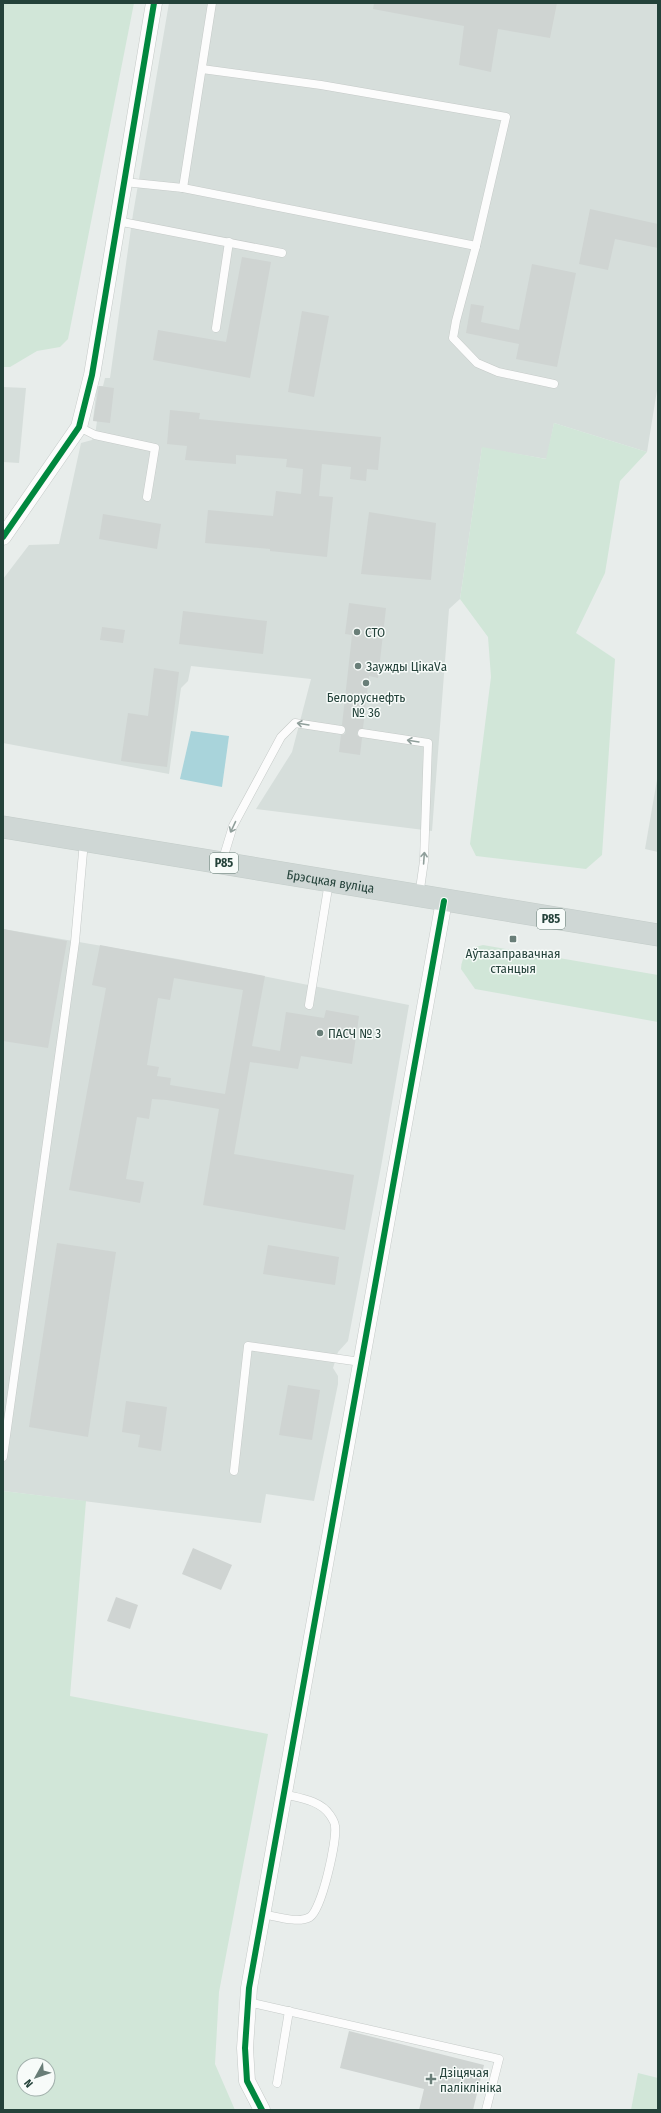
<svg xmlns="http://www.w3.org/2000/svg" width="661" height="2113" viewBox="0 0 661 2113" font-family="'Fira Sans Condensed',sans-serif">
<rect width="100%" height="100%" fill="#e8edeb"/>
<g fill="#d6dedb">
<path d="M169 3H658V384L647 452 554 423 547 459 482 448 460 599 449 609 432 831 256 809 292 752 311 679 191 666 188 681 181 688 169 774 3 743V579L29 545 59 544 81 443 92 440 95 435 97 421 93 420 97 386H103L105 378H110L133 214Z"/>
<path d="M3 387 26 388 19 463 3 462Z"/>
<path d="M658 774V852L645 849Z"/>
<path d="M3 929 178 959 409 1005 381 1167 348 1341 338 1352 333 1368 338 1376V1384L314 1501 266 1494 261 1523 3 1491Z"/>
</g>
<g fill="#d1e6d8" fill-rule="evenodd">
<path d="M3 3H134L68 339 60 347 37 351 10 367H3Z"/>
<path d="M554 423 647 452 620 481 605 573 576 633 615 659 602 855 586 869 476 856 470 844 491 677 488 637 460 599 482 447 546 459Z"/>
<path d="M483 945 658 975V1022L475 989 461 969C461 956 470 948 483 945Z"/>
<path d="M3 1491 86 1501 70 1696 268 1734 219 1992 215 2064 235 2110H3ZM24 2065H48V2089H24Z"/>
<path d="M638 2073 658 2078V2110H631Z"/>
</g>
<path fill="#a9d4db" d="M191 731 229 736 222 787 180 779Z"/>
<g fill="#cfd4d2" fill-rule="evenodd">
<path d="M374 3H557L550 38 498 29 491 72 459 65 464 26 373 9Z"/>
<path d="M590 209 658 224V248L615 239 608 270 579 264Z"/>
<path d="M242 257 271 262 250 378 153 360 158 330 226 342Z"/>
<path d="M532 264 576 273 557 367 516 359 519 344 466 333 471 304 484 306 481 322 519 330Z"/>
<path d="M302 311 329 316 314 397 288 392Z"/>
<path d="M99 386 114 388 110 423 93 421Z"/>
<path d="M170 410 200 413 199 419 381 437 378 470 367 469 366 481 350 479 351 467 322 464 319 496 333 497 327 557 270 551V549L205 543 208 510 273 516 276 491 301 494 303 469 286 467 287 459 236 455V464L185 460 187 446 167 444Z"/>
<path d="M369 512 436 523 431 580 361 574Z"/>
<path d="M103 514 161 524 157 549 99 539Z"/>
<path d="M349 603 386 608 378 678 369 676 363 728 357 732V735L362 738 360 755 339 752 341 735 345 734 346 730 342 725 352 635 345 634Z"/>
<path d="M183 611 267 621 263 654 179 644Z"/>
<path d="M102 627 125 630 123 643 100 640Z"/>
<path d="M154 668 179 672 167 767 121 761 128 713 148 716Z"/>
<path d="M3 929 67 941 48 1048 3 1041Z"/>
<path d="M100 945 265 976 252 1046 280 1051 286 1012 324 1018 326 1010 359 1016 352 1064 301 1056 298 1069 250 1062 234 1154 354 1175 345 1230 203 1205 219 1109 167 1100 152 1099 149 1119 137 1117 126 1179 144 1182 140 1203 69 1190 106 988 92 985ZM174 978 243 990 225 1094 170 1085 171 1078 157 1076 159 1067 147 1065 158 998 170 1000Z"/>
<path d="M57 1243 116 1252 88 1437 29 1427Z"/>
<path d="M268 1245 339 1257 335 1285 263 1274Z"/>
<path d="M288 1385 320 1390 312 1440 279 1435Z"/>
<path d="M126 1401 167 1407 161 1451 138 1447 140 1435 122 1432Z"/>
<path d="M193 1548 232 1565 221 1590 182 1574Z"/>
<path d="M116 1597 138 1605 130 1629 107 1621Z"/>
<path d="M349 2031 484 2065 473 2110H419L424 2089 340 2068Z"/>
</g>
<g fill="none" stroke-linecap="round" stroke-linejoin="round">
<defs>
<g id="lane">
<path d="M202 69 321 85 506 117 476 246 456 321 453 338 477 363 498 372 554 384"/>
<path d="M124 182 183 188 476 246"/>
<path d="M183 188 212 3"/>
<path d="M117 221 282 253"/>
<path d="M216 328 229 242"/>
<path d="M79 427 95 435 155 448 147 497"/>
<path d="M362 733 428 743 424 861 419 896"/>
<path d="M222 862 233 826 281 737 295 723 341 730"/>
<path d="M309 1005 329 882"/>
<path d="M3 1457 75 942 84 841"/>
<path d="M234 1471 248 1346 361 1362"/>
<path d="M262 1914C275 1916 298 1924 310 1917 322 1909 337 1841 335 1826 335 1823 332 1818 330 1815 320 1800 299 1798 283 1794"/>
<path d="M248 2002 499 2059 486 2110"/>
<path d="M277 2083 289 2011"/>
</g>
<g id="street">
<path d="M3 537 79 427 92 375 154 3"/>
<path d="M262 2110 247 2081 245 2048 249 1988 444 901"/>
</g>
<g id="primary">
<path id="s1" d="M3 827 658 935"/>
</g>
</defs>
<use href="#lane" stroke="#c5cac8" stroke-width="9"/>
<use href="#street" stroke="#c5cac8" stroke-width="17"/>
<use href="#primary" stroke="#c3ccc9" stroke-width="23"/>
<use href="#lane" stroke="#fcfcfc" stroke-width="8"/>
<use href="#street" stroke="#fcfcfc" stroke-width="16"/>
<use href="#primary" stroke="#cfd7d5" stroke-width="22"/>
<defs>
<g id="cycleway">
<path d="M3 537 79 427 92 375 154 3"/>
<path d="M262 2110 247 2081 245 2048 249 1988 444 901"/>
</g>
</defs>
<use href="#cycleway" stroke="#f7fbf9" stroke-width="8"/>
<use href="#cycleway" stroke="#00873e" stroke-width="6"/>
</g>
<defs><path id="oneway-shaft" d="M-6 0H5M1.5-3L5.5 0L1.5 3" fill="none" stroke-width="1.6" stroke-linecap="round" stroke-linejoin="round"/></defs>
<g stroke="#909f9b">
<use href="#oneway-shaft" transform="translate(303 724) rotate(-171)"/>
<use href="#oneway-shaft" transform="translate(413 741) rotate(-171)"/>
<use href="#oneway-shaft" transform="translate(233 827) rotate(115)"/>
<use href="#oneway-shaft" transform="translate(424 858) rotate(-86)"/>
</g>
<g fill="#697e78" stroke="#f7fbf9" stroke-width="1.5">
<circle cx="357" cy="632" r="4"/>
<circle cx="358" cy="666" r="4"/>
<circle cx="366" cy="683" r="4"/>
<rect x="509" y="935" width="8" height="8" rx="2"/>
<circle cx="320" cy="1033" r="4"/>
<path d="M429 2073h4v4h4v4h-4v4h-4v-4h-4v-4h4z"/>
</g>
<g text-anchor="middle" stroke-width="3" stroke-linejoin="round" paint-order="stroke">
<g fill="#f7fbf9" stroke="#637a73" stroke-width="1">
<rect x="210" y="853" width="28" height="20" rx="3"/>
<rect x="537" y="909" width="28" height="20" rx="3"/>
</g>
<g font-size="12" font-weight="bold" fill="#24423a">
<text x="224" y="867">Р85</text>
<text x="551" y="923">Р85</text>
</g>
<g font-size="13" fill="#24423a" stroke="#f7fbf9" text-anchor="start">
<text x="365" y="637">СТО</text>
<text x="366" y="671">Заужды ЦікаVа</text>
<text x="366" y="702" text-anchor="middle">Белоруснефть<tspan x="366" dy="15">№ 36</tspan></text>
<text x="513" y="958" text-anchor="middle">Аўтазаправачная<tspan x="513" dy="15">станцыя</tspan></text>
<text x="328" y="1038">ПАСЧ № 3</text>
<text x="440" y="2077">Дзіцячая<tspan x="440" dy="15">паліклініка</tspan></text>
</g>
<g font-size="13" fill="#24423a" stroke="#f7fbf9">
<text dy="5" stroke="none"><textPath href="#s1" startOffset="332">Брэсцкая вуліца</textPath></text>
</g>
</g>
<rect width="661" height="2113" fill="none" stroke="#24423a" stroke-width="8"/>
<g transform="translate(36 2077) rotate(230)"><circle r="19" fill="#f7fbf9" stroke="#a3b1ad"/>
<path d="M0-3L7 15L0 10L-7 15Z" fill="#697e78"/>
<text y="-6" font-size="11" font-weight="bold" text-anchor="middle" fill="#24423a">N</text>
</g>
</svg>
